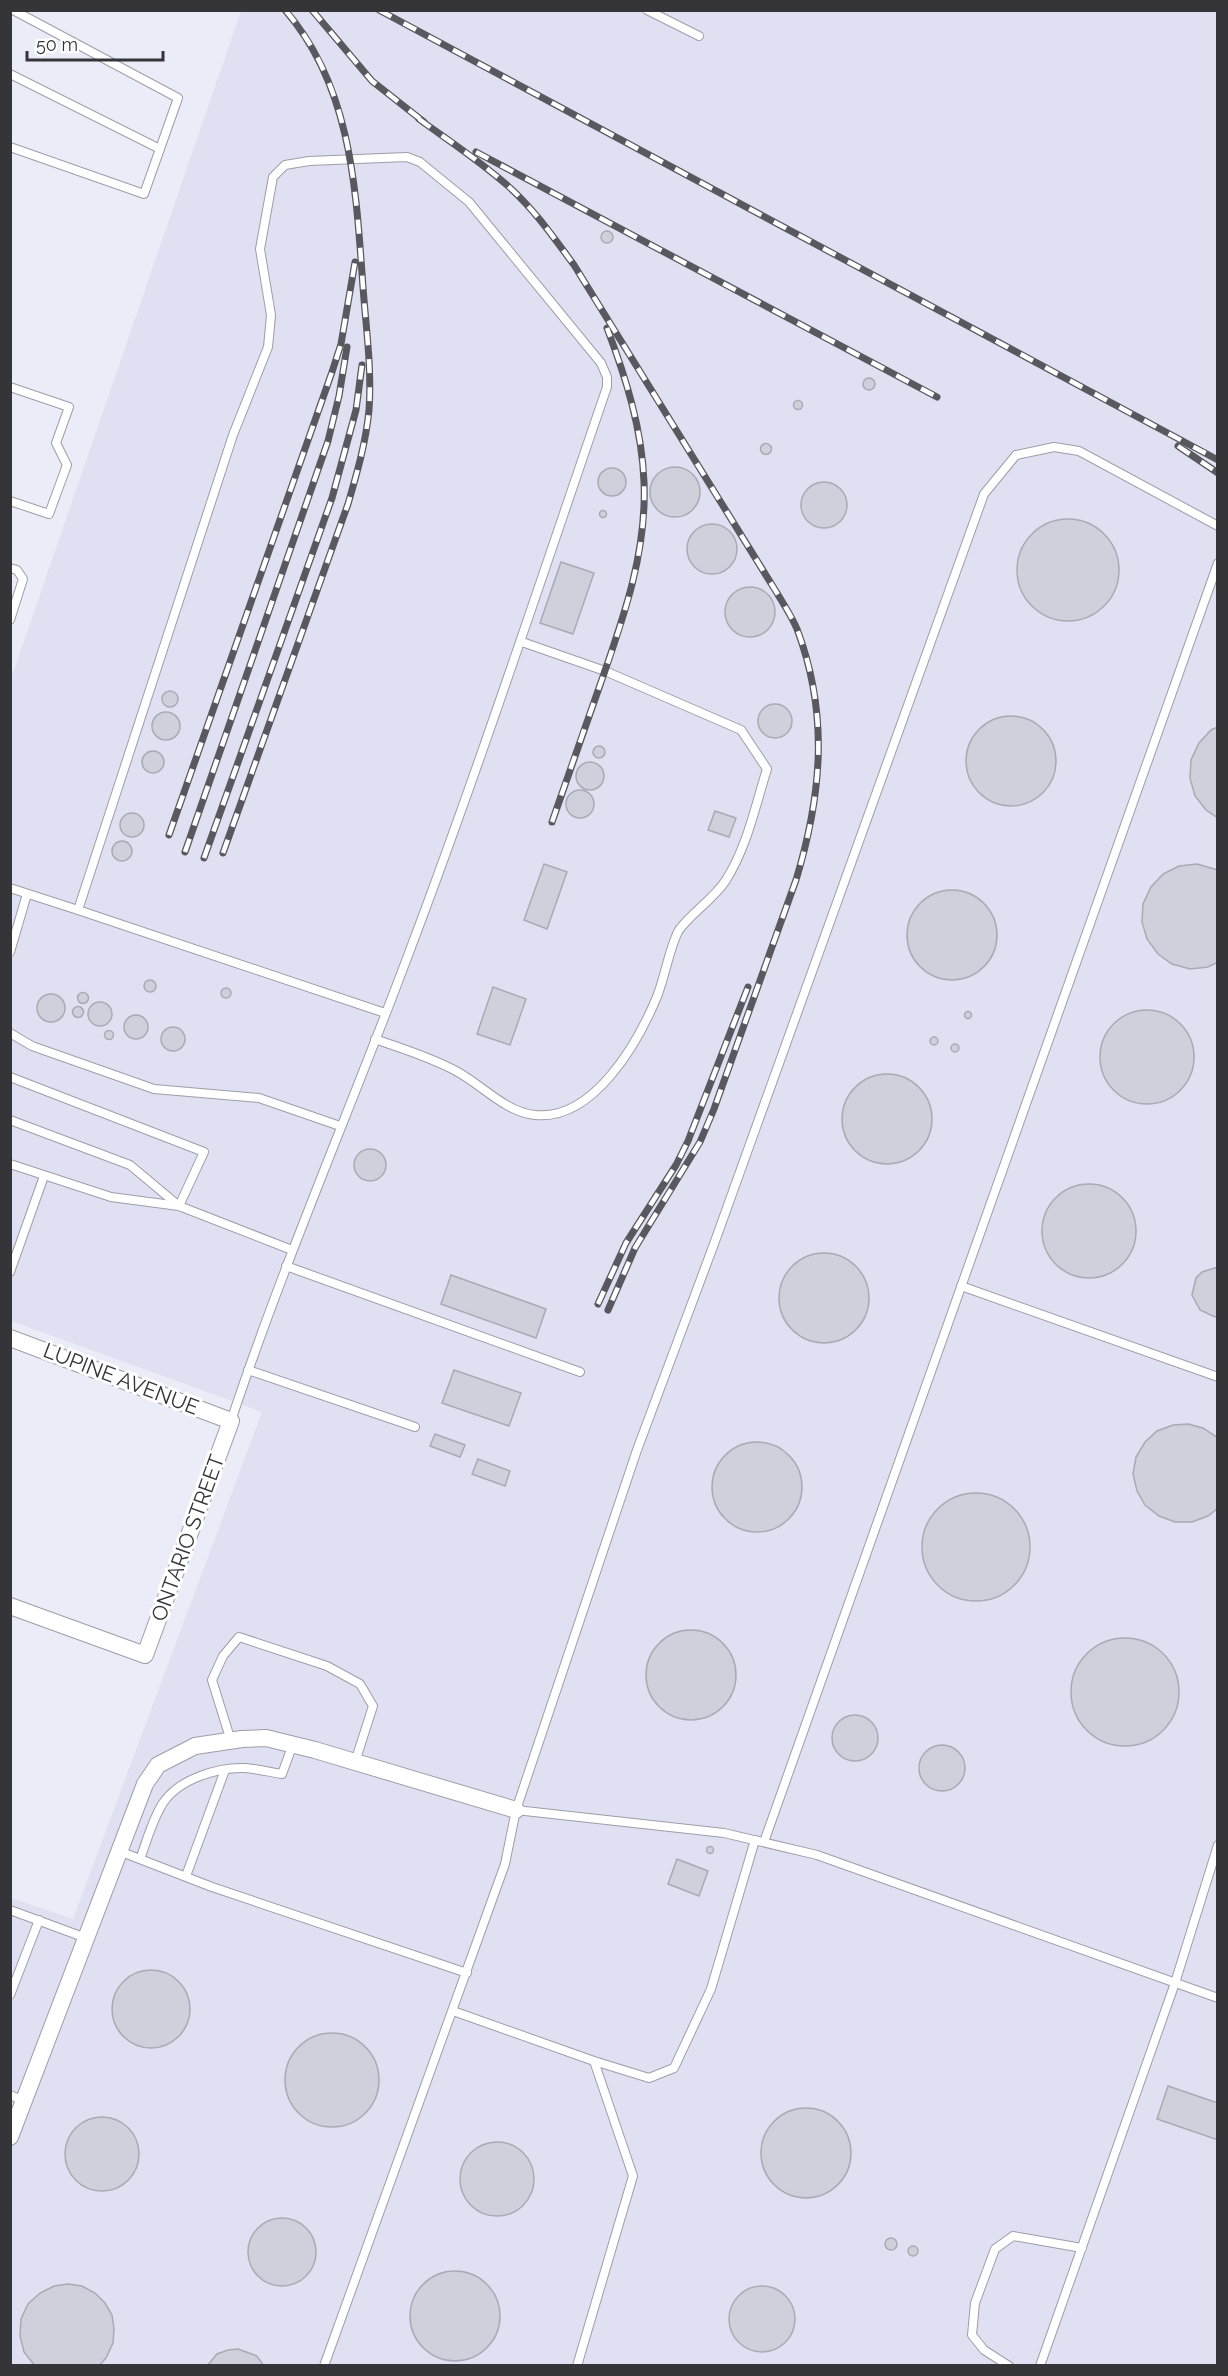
<svg xmlns="http://www.w3.org/2000/svg" width="1228" height="2376" viewBox="0 0 1228 2376" font-family="Raleway,sans-serif">
<rect width="100%" height="100%" fill="#eaedf7"/>
<path fill="#dfe1f3" d="M241 11H1217V2365L11 2366V1898L73 1919 262 1412 11 1321V672L13 673Z"/>
<g fill="#ced0db" stroke="#a8aab4" stroke-width="1.5">
<circle cx="607" cy="237" r="6"/>
<circle cx="869" cy="384" r="6"/>
<circle cx="798" cy="405" r="4.5"/>
<circle cx="766" cy="449" r="5.5"/>
<circle cx="675" cy="492" r="25"/>
<circle cx="612" cy="482" r="14"/>
<circle cx="824" cy="505" r="23"/>
<circle cx="603" cy="514" r="3.5"/>
<circle cx="1068" cy="570" r="51"/>
<circle cx="712" cy="549" r="25"/>
<path d="M561 562 594 573 573 634 540 623Z"/>
<circle cx="750" cy="612" r="25"/>
<circle cx="170" cy="699" r="8"/>
<circle cx="775" cy="721" r="17"/>
<circle cx="166" cy="726" r="14"/>
<circle cx="1011" cy="761" r="45"/>
<path d="M1218 727V818L1206 810 1195 796 1190 778 1191 760 1199 743 1211 730Z"/>
<circle cx="599" cy="752" r="6"/>
<circle cx="153" cy="762" r="11"/>
<circle cx="590" cy="776" r="14"/>
<circle cx="580" cy="804" r="14"/>
<path d="M715 811 736 818 729 837 708 830Z"/>
<circle cx="132" cy="825" r="12"/>
<circle cx="122" cy="851" r="10"/>
<path d="M544 864 567 872 547 929 524 920Z"/>
<path d="M1197 864 1218 870V962L1208 967 1190 969 1172 964 1158 954 1147 939 1142 922 1143 904 1151 887 1163 874 1179 866Z"/>
<circle cx="952" cy="935" r="45"/>
<circle cx="150" cy="986" r="6"/>
<path d="M493 987 526 999 510 1045 477 1034Z"/>
<circle cx="226" cy="993" r="5"/>
<circle cx="83" cy="998" r="5.5"/>
<circle cx="51" cy="1008" r="14"/>
<circle cx="100" cy="1014" r="12"/>
<circle cx="78" cy="1012" r="5.5"/>
<circle cx="1147" cy="1057" r="47"/>
<circle cx="968" cy="1015" r="3.5"/>
<circle cx="136" cy="1027" r="12"/>
<circle cx="173" cy="1039" r="12"/>
<circle cx="109" cy="1035" r="4.5"/>
<circle cx="934" cy="1041" r="4"/>
<circle cx="955" cy="1048" r="4"/>
<circle cx="887" cy="1119" r="45"/>
<circle cx="370" cy="1165" r="16"/>
<circle cx="1089" cy="1231" r="47"/>
<circle cx="824" cy="1298" r="45"/>
<path d="M1218 1267V1316L1215 1317 1200 1310 1192 1295 1196 1278 1202 1272Z"/>
<path d="M451 1275 546 1309 536 1338 441 1304Z"/>
<path d="M454 1370 521 1393 509 1426 442 1403Z"/>
<path d="M1188 1424 1203 1428 1218 1438V1508L1208 1516 1192 1522H1175L1159 1516 1145 1505 1137 1491 1133 1474 1136 1457 1145 1442 1157 1431 1173 1425Z"/>
<path d="M435 1434 465 1445 460 1457 430 1446Z"/>
<circle cx="757" cy="1487" r="45"/>
<path d="M478 1459 510 1471 505 1486 472 1474Z"/>
<circle cx="976" cy="1547" r="54"/>
<circle cx="691" cy="1675" r="45"/>
<circle cx="1125" cy="1692" r="54"/>
<circle cx="855" cy="1738" r="23"/>
<circle cx="942" cy="1768" r="23"/>
<circle cx="710" cy="1850" r="3.5"/>
<path d="M677 1859 708 1871 699 1896 668 1884Z"/>
<circle cx="151" cy="2009" r="39"/>
<circle cx="332" cy="2080" r="47"/>
<path d="M1168 2086 1218 2103V2140L1157 2119Z"/>
<circle cx="806" cy="2153" r="45"/>
<circle cx="102" cy="2154" r="37"/>
<circle cx="497" cy="2179" r="37"/>
<circle cx="282" cy="2252" r="34"/>
<circle cx="891" cy="2244" r="6"/>
<circle cx="913" cy="2251" r="5"/>
<circle cx="455" cy="2316" r="45"/>
<path d="M68 2284 82 2286 95 2293 105 2303 112 2315 114 2329 113 2343 106 2358 99 2366H35L24 2352 20 2336 21 2319 28 2304 40 2293 54 2286Z"/>
<circle cx="762" cy="2319" r="33"/>
<path d="M238 2349 257 2356 264 2366H207L217 2354 228 2350Z"/>
</g>
<g fill="none" stroke-linecap="round" stroke-linejoin="round">
<defs>
<g id="service">
<path d="M647 10 699 36"/>
<path d="M10 74 160 149"/>
<path d="M10 147 144 194 178 98 13 10"/>
<path d="M10 387 69 407 56 443 67 465 49 514 10 501"/>
<path d="M10 568 17 570 23 579 10 620"/>
<path d="M10 888 78 910"/>
<path d="M10 952 27 894"/>
<path d="M10 1033 32 1046 154 1089 259 1098 340 1126"/>
<path d="M375 1039C403 1049 430 1057 456 1071 481 1084 505 1112 535 1115 593 1121 637 1044 656 999 664 981 670 945 679 930 692 912 714 899 726 880 747 847 755 807 767 769L741 730 605 671 522 642"/>
<path d="M10 1077 204 1152 179 1206"/>
<path d="M10 1120 130 1165 179 1206"/>
<path d="M10 1164 111 1197 179 1206 292 1250"/>
<path d="M286 1266 580 1372"/>
<path d="M10 1272 44 1176"/>
<path d="M961 1286 1218 1377"/>
<path d="M248 1370 415 1427"/>
<path d="M231 1421C280 1274 341 1131 396 987 472 789 538 588 607 387V377L601 363 469 202 420 162 407 157 309 161 285 165 273 177 260 249 271 315 268 347 233 435 78 910 385 1013"/>
<path d="M231 1741 212 1680 223 1656 239 1637 327 1666 360 1684 373 1706 355 1762"/>
<path d="M516 1810 724 1833 817 1855 1218 1998"/>
<path d="M764 1842 1218 563"/>
<path d="M119 1851 212 1887 467 1973"/>
<path d="M140 1859C147 1841 152 1820 163 1803 179 1779 218 1767 245 1768 257 1769 270 1772 282 1774L293 1744"/>
<path d="M186 1876 225 1770"/>
<path d="M10 1910 86 1938"/>
<path d="M10 1995 39 1920"/>
<path d="M453 2011 594 2061 633 2176 577 2366"/>
<path d="M594 2061 649 2078 674 2068 711 1989 755 1840"/>
<path d="M10 2095 24 2101"/>
<path d="M324 2366 505 1864 516 1810 637 1450 714 1244 984 494 1016 455 1054 447 1079 451 1218 526"/>
<path d="M1009 2366 984 2350 972 2335 975 2303 995 2249 1013 2236 1082 2248"/>
<path d="M1040 2366 1175 1983 1218 1845"/>
</g>
<g id="minor">
<path d="M10 1338 231 1421 145 1655 10 1606"/>
<path d="M10 2137 145 1784 158 1765 195 1746 242 1739 266 1738 315 1750 516 1810"/>
</g>
</defs>
<use href="#service" stroke="#9c9ea8" stroke-width="10"/>
<use href="#minor" stroke="#9c9ea8" stroke-width="18"/>
<use href="#service" stroke="#fff" stroke-width="8"/>
<use href="#minor" stroke="#fff" stroke-width="16"/>
<defs>
<g id="rail">
<path d="M312 10 372 81 424 122"/>
<path d="M379 10 1218 460"/>
<path d="M419 119C449 141 480 161 508 186 534 209 554 238 574 265L777 593C784 605 792 617 797 629 829 714 822 794 796 880L714 1109 700 1142 635 1248 608 1310"/>
<path d="M476 152 937 397"/>
<path d="M1178 446 1218 473"/>
<path d="M552 822C568 776 584 730 600 685 623 619 647 553 644 482 642 429 626 378 607 328"/>
<path d="M169 835 332 372 341 344 355 262"/>
<path d="M185 852 328 441 339 396 347 347"/>
<path d="M223 853 348 504C357 473 366 442 369 410 372 369 366 328 363 287 356 191 352 87 285 10"/>
<path d="M204 858 332 498 356 410 362 365"/>
<path d="M598 1304 626 1243 676 1165 688 1141 748 987"/>
</g>
</defs>
<use href="#rail" stroke="#58595f" stroke-width="7"/>
<use href="#rail" stroke="#fff" stroke-width="4.5" stroke-dasharray="14" stroke-linecap="butt"/>
</g>
<g text-anchor="middle" stroke-width="6" stroke-linejoin="round" paint-order="stroke">
<g font-size="21" fill="#343439" stroke="#fff">
<text transform="translate(121 1379) rotate(21)" y="7">LUPINE AVENUE</text>
<text transform="translate(188 1538) rotate(-70)" y="7">ONTARIO STREET</text>
</g>
</g>
<rect width="1228" height="2376" fill="none" stroke="#343439" stroke-width="24"/>
<path d="M27 51v9h136v-9" fill="none" stroke="#343439" stroke-width="3"/>
<text x="36" y="51" font-size="18" fill="#343439" stroke="#ffffff" stroke-width="4.5" paint-order="stroke">50 m</text>
</svg>
